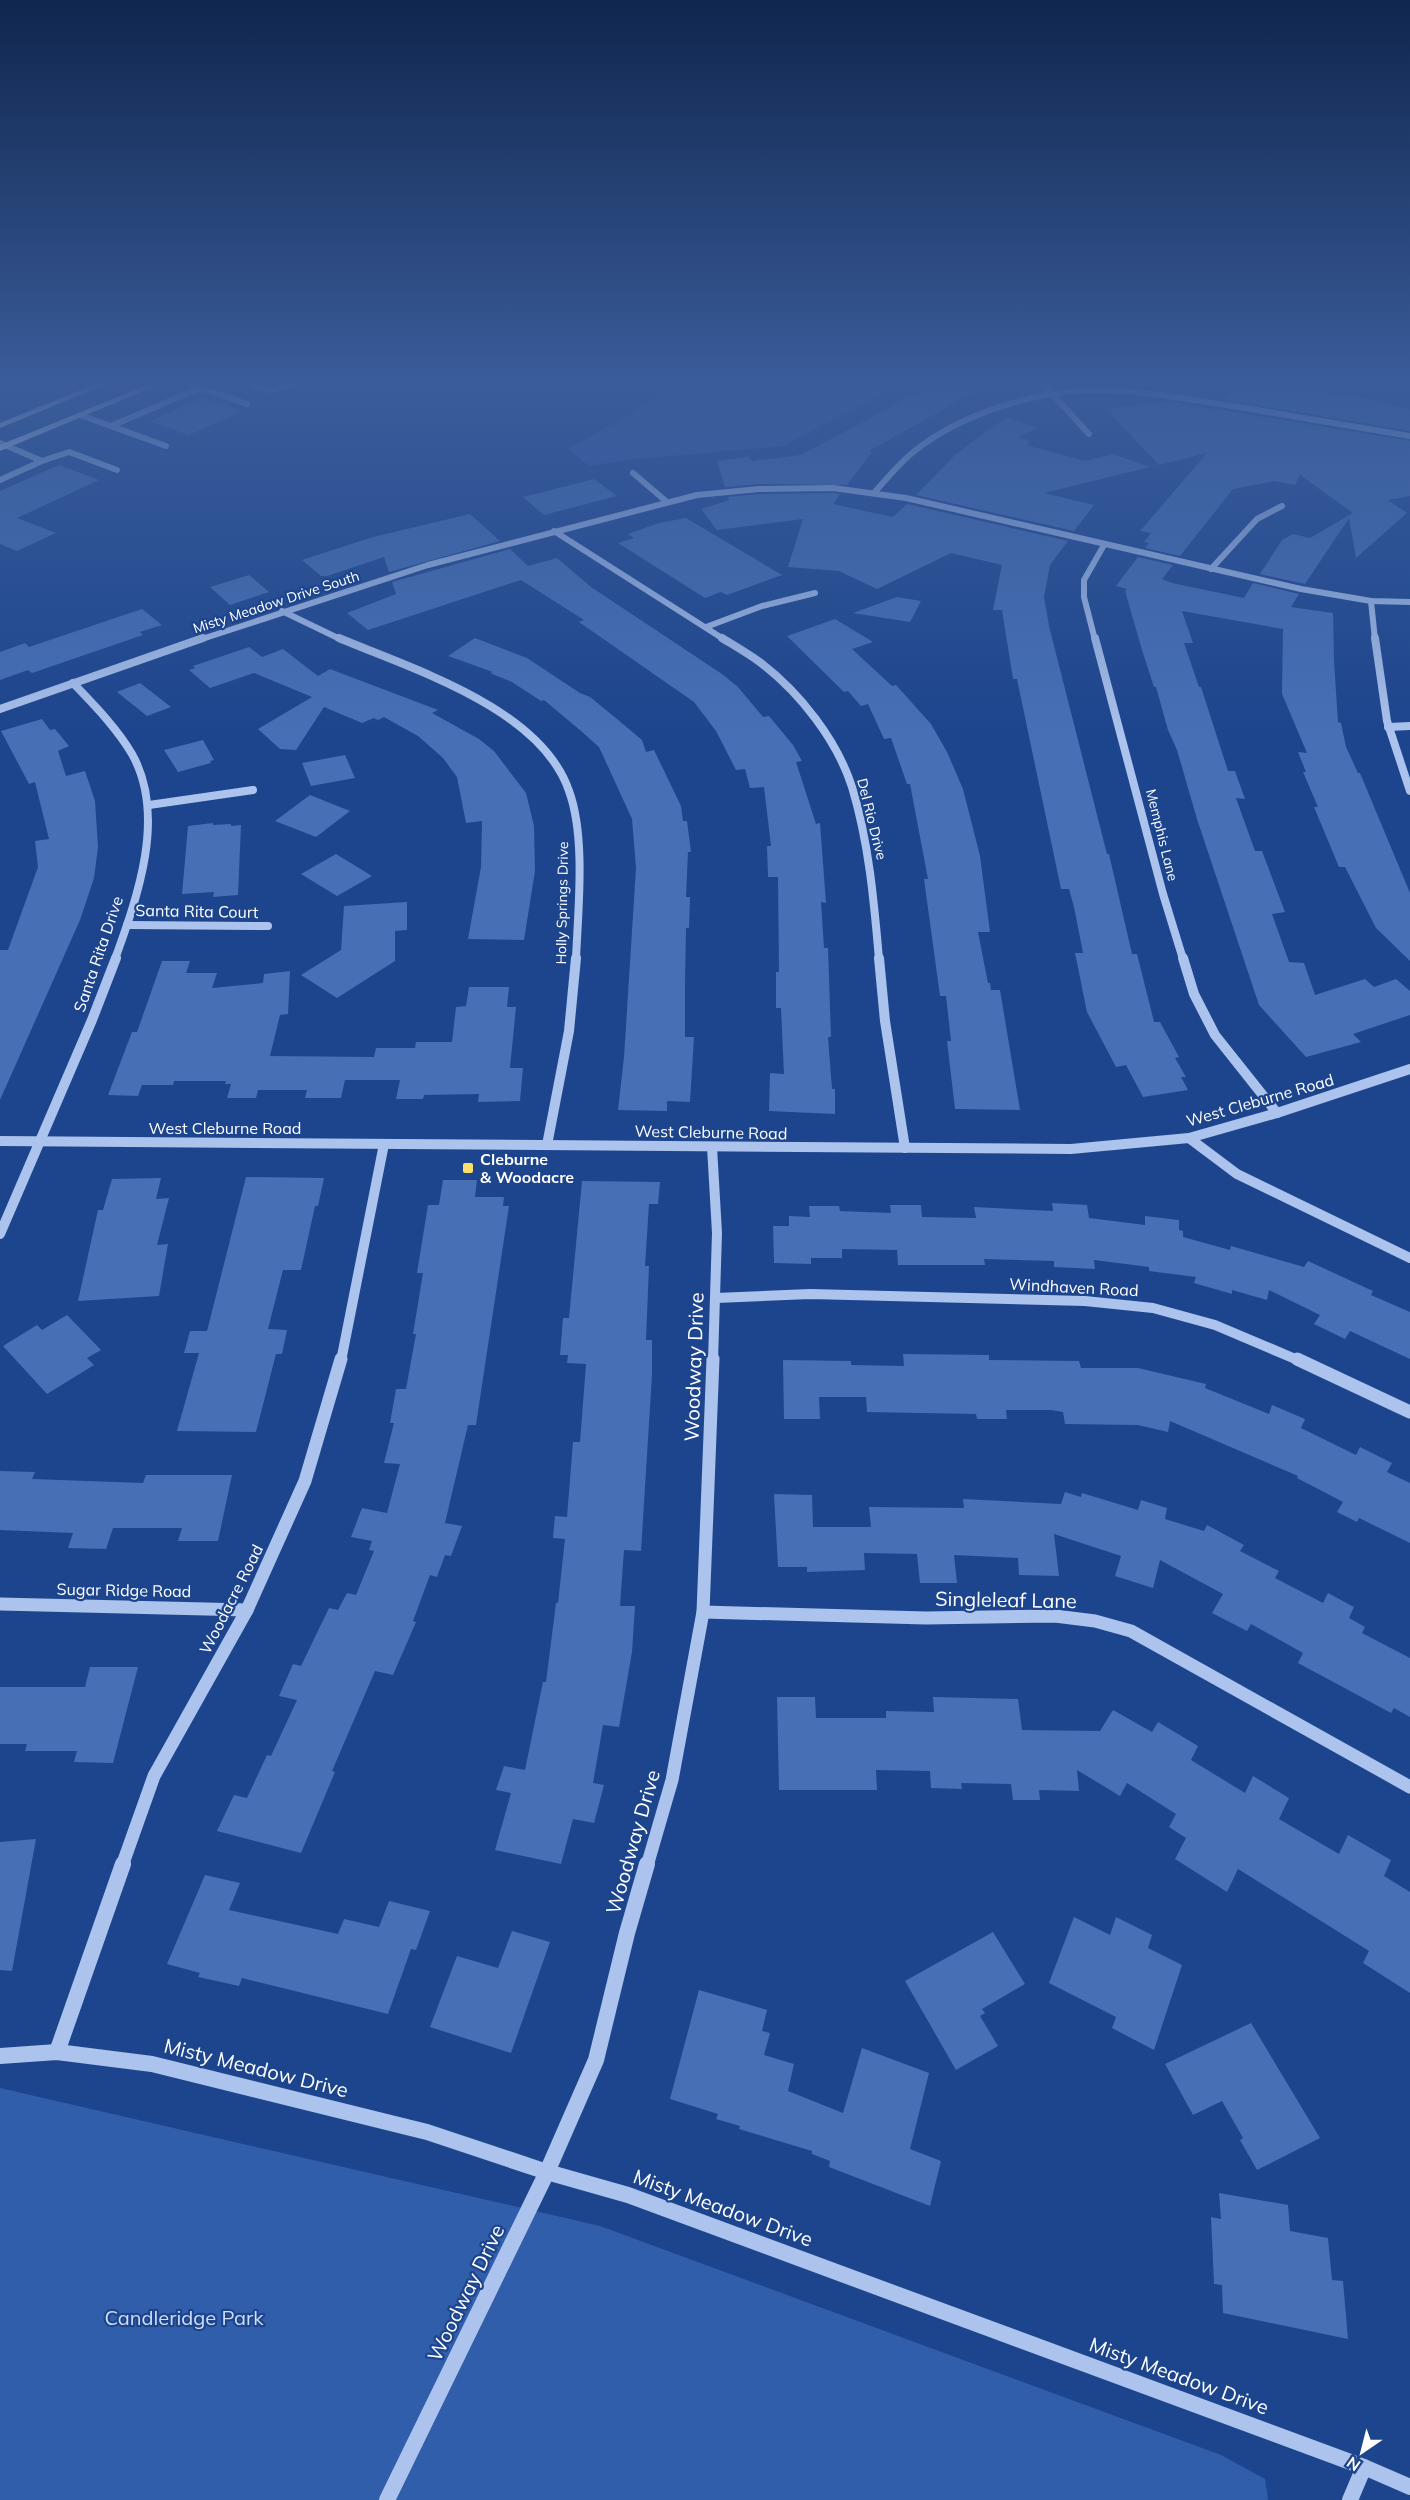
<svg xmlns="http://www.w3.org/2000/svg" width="1410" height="2500" viewBox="0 0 1410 2500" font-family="Mulish,sans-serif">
<rect width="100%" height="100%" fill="#1d458d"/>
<g fill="#315eab">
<path d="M681 385H900L783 446 626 460 589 466 568 449Z"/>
<path d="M0 2088 600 2226 1221 2455 1265 2479 1268 2500H0Z"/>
</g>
<g fill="#466fb5">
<path d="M932 385H987L869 451 872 452 847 485 759 484 725 487 717 461 749 457 752 461 801 455Z"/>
<path d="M1229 385H1271L1375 400 1388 405 1410 409V431L1215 398 1229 397Z"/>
<path d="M204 398 243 411 189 435 149 421Z"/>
<path d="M1172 402 1410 441V496L1388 500 1407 513 1356 558 1349 518 1305 584 1260 574 1282 540 1293 534 1310 538 1353 513 1300 475 1295 485 1274 481 1233 489 1180 556 1145 548 1149 543 1144 542 1151 533 1140 531 1207 453 1159 465 1105 408Z"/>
<path d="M1006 417 1038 428 1018 437 1031 442 1026 445 1085 461 1113 454 1150 467 1044 493 1094 505 1074 531 916 495 955 455Z"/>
<path d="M59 465 99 480 17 518 56 533 17 551 0 544V491Z"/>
<path d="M594 479 617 496 544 515 523 497Z"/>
<path d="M833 493 840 494 833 504 893 517 907 504 1068 541 1050 565 1044 597 1049 626 1093 799 1107 854H1109L1132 954H1137L1154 1022H1160L1179 1057 1175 1058 1186 1077H1181L1188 1090 1143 1097 1126 1065 1116 1067 1087 1012 1075 953H1083L1074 907 1069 889H1061L1017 679H1013L1002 610H993L1002 565 951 553 877 589 839 571 788 567 803 519 717 530 701 509 729 500 728 497 759 494Z"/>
<path d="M470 514 500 541 389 572 384 557 327 576H321L302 560 373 537Z"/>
<path d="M686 518 782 575 727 595 721 592 705 598 618 543 634 538 628 534 659 523Z"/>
<path d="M510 549 528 566 557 558 591 587 722 674 738 687 763 717 769 716 793 745 802 761 796 762 816 824 820 823 826 903 821 902 824 948H828L831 1037H828L832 1089H835V1114L769 1111 770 1073 784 1074 781 1008H776V972H779L778 877H768L767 846H771L764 787 750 788 745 769 736 770 716 731 694 702 579 622 584 620 521 580 368 630 347 613 396 594 392 582Z"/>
<path d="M1138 557 1173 565 1162 579 1172 583 1244 598 1253 583 1299 594 1291 607 1333 613 1334 661 1338 722 1341 723 1346 747 1358 773H1360L1410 893V961L1376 928 1345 867H1339L1314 807H1318L1303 772H1306L1298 752 1307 753 1282 694 1283 629 1182 611 1193 643H1184L1199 687H1201L1228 771H1235L1245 799 1236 798 1255 851H1262L1285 912 1272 914 1289 962 1304 963 1315 995 1365 979 1374 987 1396 979 1410 991V1015L1353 1034 1361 1042 1306 1057 1259 1005 1197 819 1177 750 1168 730 1156 687H1154L1142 650 1125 591 1127 589 1116 586Z"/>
<path d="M249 575 269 592 230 605 210 587Z"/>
<path d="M897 597 921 601 910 622 853 613Z"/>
<path d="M142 609 162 625 140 632 143 635 32 673 28 670 0 680V652L25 643 29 647Z"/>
<path d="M835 619 873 642 852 649 892 686 896 685 931 724 947 752 963 789 980 856 990 932H978L988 983H990L991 990H1000L1020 1110 955 1109 947 1041H951L946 996H940L924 879H928L910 784H907L891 738 884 739 868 704 861 706 848 691 844 692 787 636Z"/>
<path d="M475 638 527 658 580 693 590 697 617 719 642 740 646 752 654 750 681 806 683 821H687L691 852H688L686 897H690L689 928H686L685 985V1037H694L690 1102 667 1101V1111L618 1110 624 1057 636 868 632 819 599 747 581 731 544 700 541 701 512 682 490 673 493 672 448 656Z"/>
<path d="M249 647 262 657 283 649 318 676 330 669 438 710 432 713 479 739 494 751 526 793 534 826 535 871 524 940 468 939 481 867 482 821 466 823 457 777 443 758 418 736 384 717 378 720 374 718 362 723 324 707 296 750 280 749 258 729 312 697 254 673 210 688 189 670 195 668 193 666Z"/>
<path d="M140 683 171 707 147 716 117 692Z"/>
<path d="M42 719 50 730 55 729 69 746 58 751 66 776 85 771 95 801 98 847 94 878 80 920 0 1100V950H8L38 867 35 841 49 839 35 782 29 784 1 731Z"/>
<path d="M203 740 214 760 210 761 211 763 178 772 164 750Z"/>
<path d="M345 755 355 778 311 786 302 763Z"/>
<path d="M310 795 350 811 316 837 275 821Z"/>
<path d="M213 823V825L231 824V826L241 825 238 895 213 897 214 892 182 894 188 826Z"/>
<path d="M336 854 372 876 337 896 301 874Z"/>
<path d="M407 902V930L395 931V961L337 998 301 975 341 950 344 906Z"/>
<path d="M162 961H190L186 973H217L212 988 263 983 264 974 290 971 288 1014 280 1015 270 1056 374 1057 376 1048H415L416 1042H452L456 1007 466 1006 469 987H509L507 1007H516L510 1068H523L520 1101 478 1102 479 1094 424 1095 423 1099H396L400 1080H345L341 1098H305L307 1090H258L256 1098H227L231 1084H225L226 1081H174L173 1085H142L138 1096 108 1095 132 1032H137Z"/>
<path d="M246 1177 324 1178 318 1206H315L301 1270H283L268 1329 287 1330 282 1354H276L256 1432 177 1431 199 1353H184L190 1331H207Z"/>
<path d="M161 1178 156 1199 169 1198 157 1245 168 1244 159 1296 78 1301 98 1210H103L112 1179Z"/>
<path d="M443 1180H477L475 1197H504L503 1206H509L476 1425H468L445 1523 462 1526 451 1556 445 1555 437 1577 430 1575 413 1621 416 1622 393 1675 375 1671 332 1771 335 1772 301 1853 217 1831 234 1795 247 1798 267 1755 271 1756 297 1700 279 1696 293 1664 301 1666 329 1608 338 1610 347 1593 356 1595 374 1551 369 1550 372 1541 351 1537 362 1508 387 1513 400 1464 384 1463 394 1423H390L396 1389H406L416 1334H413L423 1273H417L428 1205H439Z"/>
<path d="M582 1181 660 1182 658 1204H649L645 1266H649L646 1340H652V1375L641 1551 624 1550 620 1606H635L632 1652 619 1727 603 1725 593 1783 604 1785 594 1823 573 1819 561 1864 495 1850 511 1793 496 1790 504 1766 525 1770 543 1682H546L556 1603H558L565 1539 553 1538 555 1516 567 1517 573 1442H580L586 1364 567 1363 568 1355H560L563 1318H569Z"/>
<path d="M1052 1203 1087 1205 1089 1218 1145 1225V1216L1179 1220V1230L1183 1231V1237L1230 1250 1231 1246 1304 1267 1308 1261 1373 1291 1371 1295 1410 1312V1359L1350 1331 1345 1339 1314 1324 1320 1315 1269 1290 1267 1300 1232 1290V1294L1194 1283 1196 1277 1149 1271V1267L1094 1260 1095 1269 1054 1267V1261L984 1259 985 1265H898L897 1250 842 1249V1258H811V1264L774 1263 773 1226H789V1216L810 1217 809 1206H839L840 1211 891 1213 890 1205H921L922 1217 976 1218 974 1207 1053 1211Z"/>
<path d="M67 1315 101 1350 87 1358 94 1365 47 1394 3 1346 37 1325 42 1330Z"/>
<path d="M903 1354 989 1355V1360L1079 1361 1081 1368H1138L1206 1384 1205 1388 1269 1414 1272 1405 1305 1419 1301 1428 1356 1455 1360 1447 1392 1463 1387 1472 1410 1483V1543L1359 1518 1357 1522 1337 1512 1343 1502 1297 1478 1298 1476 1170 1421 1168 1432 1138 1425 1065 1424 1063 1412 1051 1410H1006L1007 1419H977L976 1414 867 1412 866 1397H819L820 1419H784L783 1360 851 1361V1365L904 1366Z"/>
<path d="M0 1471 35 1472 32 1479 143 1483 146 1475H232L218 1541H178L182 1528H113L106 1549 68 1548 73 1533 0 1530Z"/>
<path d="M1065 1492 1081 1497 1082 1493 1138 1510 1141 1500 1167 1508 1165 1519 1204 1531 1207 1525 1244 1545 1240 1551 1279 1571 1275 1578 1323 1603 1328 1593 1354 1607 1349 1618 1365 1627 1362 1633 1410 1658V1717L1394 1708 1391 1713 1298 1663 1303 1653 1251 1624 1247 1631 1212 1613 1223 1594 1160 1560 1153 1588 1115 1576 1121 1556 1054 1534 1059 1576 1019 1575 1018 1558 954 1555 957 1583H920L917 1554 864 1553 865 1570 807 1572V1567H778L774 1494 812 1495 813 1527H871L869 1507 964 1508 963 1499 1061 1504Z"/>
<path d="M90 1667H138L113 1763 74 1762 77 1751H25L27 1744H0V1687H85Z"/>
<path d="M777 1697H815L816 1718H886V1711L934 1712 933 1697 1018 1699 1022 1730 1100 1731 1113 1710 1152 1732 1158 1722 1198 1746 1191 1760 1245 1793 1253 1776 1289 1798 1279 1819 1339 1854 1348 1835 1391 1860 1384 1876 1410 1892V1993L1363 1963 1369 1951 1238 1869 1227 1892 1175 1859 1186 1838 1169 1827 1176 1814 1127 1783 1120 1796 1077 1770 1079 1791 1039 1790 1040 1800H1013L1011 1784 961 1783 962 1789 931 1788 930 1771 876 1770 877 1790H779Z"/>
<path d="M36 1839 12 1971 0 1970V1842Z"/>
<path d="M205 1875 240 1883 229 1910 338 1934 344 1919 379 1927 389 1901 430 1911 416 1950 411 1949 388 2014 242 1978 239 1986 198 1977 200 1973 167 1964Z"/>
<path d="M1074 1917 1110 1935 1116 1917 1152 1935 1148 1948 1182 1965 1154 2050 1112 2028 1116 2017 1049 1983Z"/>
<path d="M512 1931 550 1942 511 2053 430 2027 457 1956 498 1968Z"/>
<path d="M993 1932 1025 1984 982 2009 985 2013 980 2016 998 2046 956 2070 905 1981Z"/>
<path d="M699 1990 767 2010 762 2031 770 2033 764 2055 794 2064 788 2091 843 2113 862 2048 929 2073 910 2149 941 2161 930 2206 829 2167 830 2161 812 2154V2151L739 2129 740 2126 716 2119 718 2114 670 2099Z"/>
<path d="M1251 2023 1320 2138 1257 2170 1240 2140 1243 2138 1222 2101 1193 2115 1165 2064Z"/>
<path d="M1219 2193 1288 2205 1290 2231 1328 2238 1332 2280 1343 2281 1348 2339 1223 2313 1222 2285 1214 2284 1211 2217 1221 2219Z"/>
</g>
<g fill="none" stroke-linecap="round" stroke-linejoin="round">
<g stroke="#abc3ed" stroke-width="6">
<path d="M254 385 271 390 289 385"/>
<path d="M1044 385 1089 434"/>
<path d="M195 386 247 404"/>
<path d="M80 415 166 446"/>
<path d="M111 426 200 388"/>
<path d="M0 443 42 461 69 452 117 470"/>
<path d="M633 473 667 502"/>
<path d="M0 480 42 461"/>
<path d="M874 493C886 479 898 465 912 453 958 415 1034 391 1094 390 1143 390 1191 400 1239 407 1296 417 1353 426 1410 436"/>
<path d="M554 531 725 640"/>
<path d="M1211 569 1257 519 1282 506"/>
<path d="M1371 601 1375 640"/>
<path d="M282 611 342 640"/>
<path d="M706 627 762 606 815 593"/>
<path d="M199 640 428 565 697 495 759 489 833 488 906 498 1301 589 1371 601 1410 602"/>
<path d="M1095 640 1084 597V580L1104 545"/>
</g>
<g stroke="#abc3ed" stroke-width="8">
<path d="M339 638C412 669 541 708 569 791 586 837 578 910 576 959"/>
<path d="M722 638C735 646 749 654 761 663 800 693 837 740 852 787 869 843 874 902 879 959"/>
<path d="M1095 638 1163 894 1183 959"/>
<path d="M1375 638 1387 721 1410 791"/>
<path d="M73 683C94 705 116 727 132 754 167 816 137 898 115 959"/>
<path d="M0 709 203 638"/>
<path d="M1388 727 1410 726"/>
<path d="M149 805 253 790"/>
<path d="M127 925 268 926"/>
</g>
<g stroke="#abc3ed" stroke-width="10">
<path d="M879 958 885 1021 905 1148"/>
<path d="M1183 958 1194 994 1215 1035 1277 1113"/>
<path d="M1189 1138 1237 1174 1410 1258"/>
<path d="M0 1141 1071 1149 1189 1138 1277 1113 1410 1069"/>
<path d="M547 1145 569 1031 576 958"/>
<path d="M712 1147 717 1233 713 1361"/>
<path d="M0 1234 92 1020 116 958"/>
<path d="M716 1298 810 1294 1085 1301 1153 1308 1215 1325 1300 1361"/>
<path d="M341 1361 384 1144"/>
</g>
<g stroke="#abc3ed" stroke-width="13">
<path d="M1297 1359 1410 1412"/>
<path d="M0 1604 247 1610"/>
<path d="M703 1612 926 1618 1055 1616 1095 1621 1131 1631 1410 1787"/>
<path d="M122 1866 154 1776 247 1610 305 1481 341 1359"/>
<path d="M647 1866 672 1780 703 1612 713 1359"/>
</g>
<g stroke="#abc3ed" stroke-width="16">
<path d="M57 2052 123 1864"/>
<path d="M0 2056 57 2052 152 2064 427 2132 547 2172 628 2195 1364 2467 1410 2487"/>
<path d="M387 2500 547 2172 596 2060 627 1933 647 1864"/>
<path d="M1350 2500 1364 2467"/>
</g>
<g fill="#f1f5ff" fill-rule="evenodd">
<path d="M93 385H104L0 428V423Z"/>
<path d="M147 385H158L0 451V445Z"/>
</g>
</g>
<linearGradient id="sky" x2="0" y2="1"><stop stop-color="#10264e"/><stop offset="0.52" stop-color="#3a5c9a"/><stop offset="1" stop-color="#3a5c9a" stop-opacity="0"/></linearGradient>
<rect width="1410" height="735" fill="url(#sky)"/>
<rect fill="#fcde6a" stroke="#1d458d" stroke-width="2" x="462" y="1162" width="12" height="12" rx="3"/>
<g text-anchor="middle" stroke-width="4.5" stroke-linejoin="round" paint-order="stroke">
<g font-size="14" fill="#fff" stroke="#1d458d">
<text transform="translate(276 602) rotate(-18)" y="5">Misty Meadow Drive South</text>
<text transform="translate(872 819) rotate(76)" y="5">Del Rio Drive</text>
<text transform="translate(1162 835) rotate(76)" y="5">Memphis Lane</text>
<text transform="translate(562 903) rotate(-89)" y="5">Holly Springs Drive</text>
</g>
<g font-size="16" fill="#fff" stroke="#1d458d">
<text transform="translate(197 911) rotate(1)" y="6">Santa Rita Court</text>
<text transform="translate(98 954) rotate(-71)" y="6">Santa Rita Drive</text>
<text transform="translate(1260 1100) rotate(-16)" y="6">West Cleburne Road</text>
<text x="225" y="1134">West Cleburne Road</text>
<text transform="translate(711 1132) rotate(1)" y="6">West Cleburne Road</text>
<text transform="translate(1074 1287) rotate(3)" y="6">Windhaven Road</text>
<text transform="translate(124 1590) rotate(1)" y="6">Sugar Ridge Road</text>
<text transform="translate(231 1599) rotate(-63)" y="6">Woodacre Road</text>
</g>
<g font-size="16" font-weight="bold" fill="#fff" stroke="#1d458d" text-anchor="start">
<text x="480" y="1165">Cleburne<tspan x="480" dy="18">&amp; Woodacre</tspan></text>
</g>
<g font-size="20" fill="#fff" stroke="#1d458d">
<text transform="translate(694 1367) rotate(-88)" y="7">Woodway Drive</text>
<text transform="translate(1006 1600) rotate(1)" y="7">Singleleaf Lane</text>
<text transform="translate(633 1842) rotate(-74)" y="7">Woodway Drive</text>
<text transform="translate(256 2068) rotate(14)" y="7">Misty Meadow Drive</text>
<text transform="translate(723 2208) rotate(20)" y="7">Misty Meadow Drive</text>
<text transform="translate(466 2293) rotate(-64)" y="7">Woodway Drive</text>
<text transform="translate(1179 2376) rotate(20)" y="7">Misty Meadow Drive</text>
</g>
<g font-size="20" fill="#d0dff9" stroke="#1d458d">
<text x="184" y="2325">Candleridge Park</text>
</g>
</g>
<g transform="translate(1362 2452) rotate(215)" stroke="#1d458d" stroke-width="4.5" paint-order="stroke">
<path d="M0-4.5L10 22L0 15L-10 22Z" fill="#ffffff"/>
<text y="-9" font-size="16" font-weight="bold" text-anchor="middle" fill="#ffffff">N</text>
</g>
</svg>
